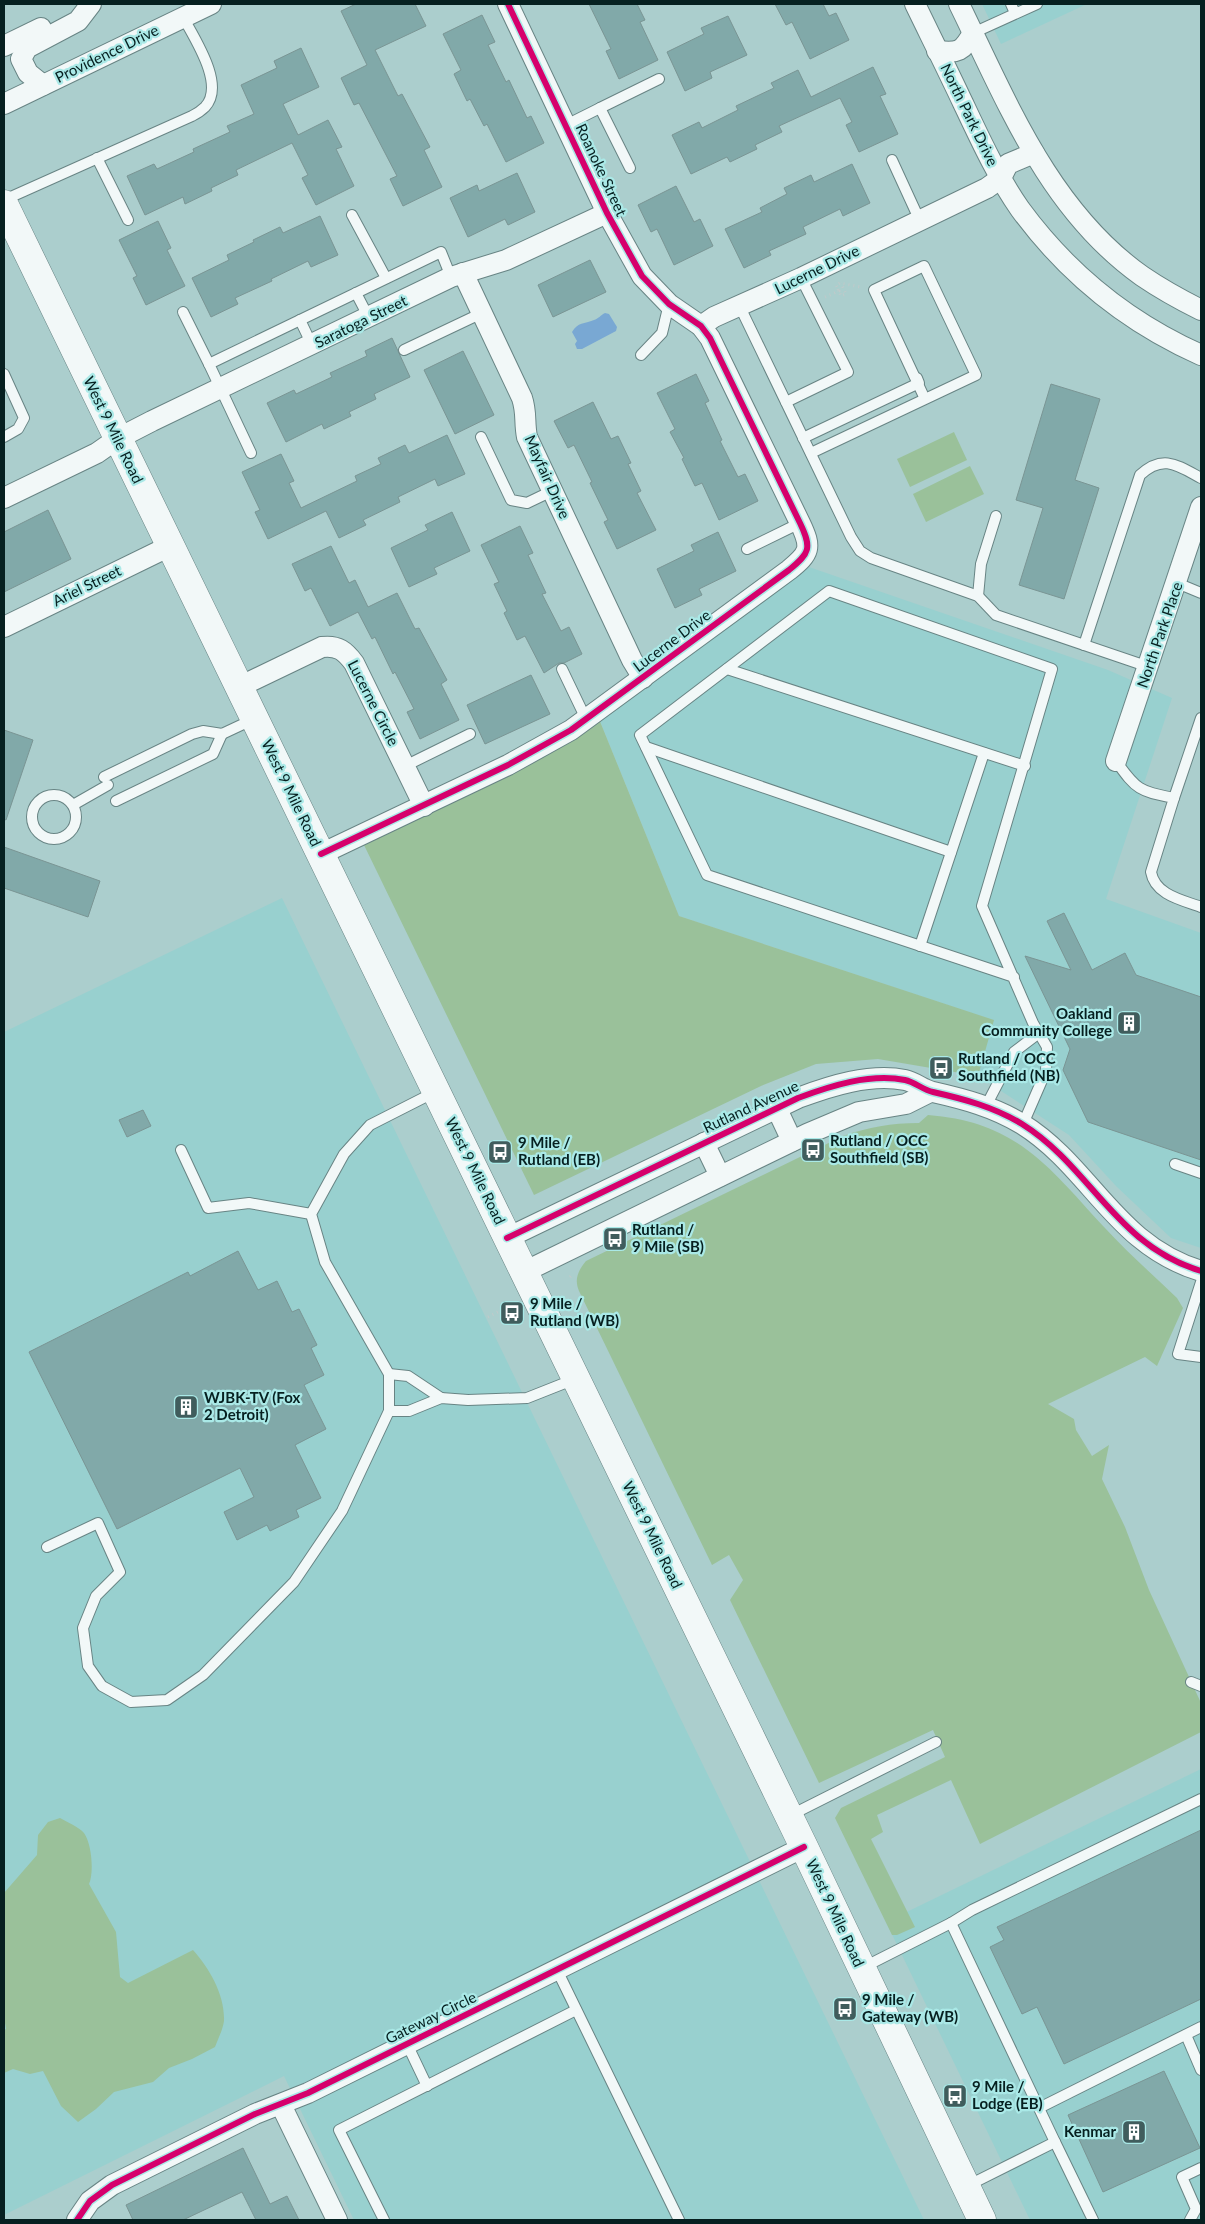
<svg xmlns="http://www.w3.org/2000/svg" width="1205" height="2224" viewBox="0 0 1205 2224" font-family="Lato,sans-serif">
<rect width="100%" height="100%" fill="#abcecd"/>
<g fill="#98d0cf">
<path d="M982 4H1087L1001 44Z"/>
<path d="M806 566 1108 670 1172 698 1106 899 1201 933V1248L1171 1238 1116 1186 1069 1135 978 1076 993 1020 679 916 599 719Z"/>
<path d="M282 898 924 2220H354L284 2076 4 2215V1032Z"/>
<path d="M1201 1769V2220H1030L886 1922Z"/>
</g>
<g fill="#9ac19a">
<path d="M954 432 967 460 910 487 897 459Z"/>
<path d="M970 466 984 494 926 522 913 494Z"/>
<path d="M599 719 679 916 994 1020 978 1076 878 1059 816 1064 761 1086 534 1195 364 845 542 758Z"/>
<path d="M928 1115C1017 1122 1048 1166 1104 1227 1127 1252 1153 1275 1177 1298L1183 1308 1157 1366 1145 1357 1048 1404 1074 1419 1076 1430 1092 1456 1109 1445 1102 1479 1125 1527 1149 1590 1201 1703V1732L980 1844 951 1780 877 1815 883 1832 871 1839 915 1927 897 1935H892L835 1818 841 1808 945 1757 933 1730 819 1783 730 1600 743 1580 729 1555 712 1565 579 1291C574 1279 578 1271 586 1261L843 1136C869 1127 891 1123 919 1123Z"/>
<path d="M60 1818C67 1822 79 1827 84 1833 92 1844 94 1873 89 1884L116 1932 120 1977 128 1983 193 1950C210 1969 225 1995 224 2021 223 2029 218 2039 215 2047L192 2059 169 2068 153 2082 114 2092 96 2109 78 2122 61 2106 43 2071 30 2074 13 2069 4 2073V2030L6 2029 4 2017V1893L37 1855 38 1835 48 1822Z"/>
</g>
<path fill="#79a8d3" d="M605 313 609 314 617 327 616 331 582 349H577L575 344 577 341 572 332C578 322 584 324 594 320 598 319 601 315 605 313Z"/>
<g fill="#81a9a9" stroke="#7a9594">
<path d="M356 4H415L426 26 375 50 398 96 402 94 430 147 424 150 442 187 403 206 390 179 397 176 359 103 354 105 341 78 367 65 341 11Z"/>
<path d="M589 4H637L645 20 640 22 658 60 619 79 606 51 611 49Z"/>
<path d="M775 4H823L829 16 836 13 849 40 810 59 792 22 786 25Z"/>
<path d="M482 15 495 42 488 45 506 82 509 80 527 118 531 116 544 143 506 162 487 124 484 126 470 99 467 101 454 74 461 70 443 34Z"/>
<path d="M728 16 747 55 710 72 712 78 685 91 667 52 704 34 701 28Z"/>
<path d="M301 48 319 87 283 104 298 135 328 120 342 147 336 149 354 186 316 205 302 178 308 175 292 143 236 170 238 175 211 188 212 191 185 204 183 197 145 215 127 176 154 164 157 169 194 152 193 149 230 132 227 126 254 114 241 85 277 68 274 61Z"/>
<path d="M873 67 886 94 880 96 898 134 859 152 846 125 852 122 840 98 779 126 782 132 755 145 757 149 730 162 727 157 691 174 672 135 699 122 702 128 738 110 736 106 774 88 771 83 798 70 811 97Z"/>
<path d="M852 164 870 203 843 216 840 209 803 227 806 234 769 251 771 255 744 268 725 229 762 212 760 208 787 194 784 188 811 175 814 182Z"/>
<path d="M517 173 535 212 508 225 505 219 468 237 450 198 477 185 479 191Z"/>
<path d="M676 186 694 222 700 219 713 246 674 265 657 229 651 232 638 205Z"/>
<path d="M320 216 338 255 311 267 308 261 271 279 272 281 235 298 238 304 211 317 192 278 229 260 227 255 254 242 253 240 280 227 283 233Z"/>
<path d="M158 221 171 248 167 250 185 286 146 305 133 278 137 276 119 240Z"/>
<path d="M590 260 606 292 553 317 538 285Z"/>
<path d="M392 338 410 377 374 394 376 399 349 412 351 416 324 429 322 424 286 442 267 403 294 390 296 394 332 377 330 373 367 356 365 351Z"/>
<path d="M463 351 494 415 455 434 424 370Z"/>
<path d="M696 374 709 401 705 403 722 440 720 441 738 477 745 474 758 501 719 520 702 483 695 486 682 459 684 458 670 432 675 429 657 393Z"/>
<path d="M1051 384 1100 399 1075 480 1099 488 1064 599 1019 585 1043 508 1016 500Z"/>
<path d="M593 402 611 439 618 436 631 463 628 464 641 491 637 493 656 530 617 549 604 522 608 520 590 483 592 482 574 445 568 448 554 421Z"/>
<path d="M447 435 465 474 438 486 435 479 398 497 400 502 363 520 366 525 339 538 326 511 268 539 255 512 260 510 242 472 281 454 294 481 289 483 301 508 357 481 355 476 381 464 378 458 405 445 409 453Z"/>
<path d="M48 510 71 559 4 592V532Z"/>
<path d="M452 512 470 551 434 568 437 574 409 587 391 548 428 530 425 525Z"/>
<path d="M520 526 533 553 528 555 546 593 542 594 561 631 569 627 582 654 564 663H559L544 673 525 636 517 640 504 613 507 611 494 584 499 582 481 545Z"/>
<path d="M718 532 736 571 699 589 702 595 675 608 657 569 694 551 691 545Z"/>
<path d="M331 546 349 583 355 580 368 607 397 593 415 629 419 628 447 680 441 684 459 720 420 739 407 712 414 709 395 672 393 674 375 637 372 639 358 612 330 626 311 588 305 591 292 564Z"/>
<path d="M531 675 550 714 485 744 467 705Z"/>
<path d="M4 730 33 740 6 820 4 819Z"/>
<path d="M4 847 100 881 88 917 4 888Z"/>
<path d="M1064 913 1092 970 1125 953 1136 975 1201 997V1160L1088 1122 1063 1070 1070 1049 1025 956 1071 970 1047 921Z"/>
<path d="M143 1110 151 1126 127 1137 119 1120Z"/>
<path d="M238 1251 258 1290 277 1281 292 1312 299 1309 317 1345 311 1348 324 1375 304 1385 326 1429 295 1445 321 1498 296 1510 299 1517 270 1531 267 1525 237 1540 224 1512 254 1497 240 1468 117 1529 29 1352 188 1272 190 1276Z"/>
<path d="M1201 1830V1999L1064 2064 1037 2007 1022 2014 990 1947 1004 1940 997 1927Z"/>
<path d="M1164 2071 1200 2148 1103 2192 1068 2115Z"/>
<path d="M243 2148 270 2204 287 2196 299 2220H256L242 2192 183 2220H133L126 2205Z"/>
</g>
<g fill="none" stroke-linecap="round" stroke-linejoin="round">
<defs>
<g id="lane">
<path d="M1011 4 1015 13"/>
<path d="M973 33 1037 4"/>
<path d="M600 108 659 79"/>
<path d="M566 125 600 108 630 168"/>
<path d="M97 158 128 220"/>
<path d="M892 160 920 221"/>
<path d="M4 200 192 116C196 114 201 111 205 107 226 85 194 38 183 17"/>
<path d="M352 215 386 278"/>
<path d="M356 293 369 318"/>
<path d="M740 307 851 537 860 551 871 558 978 596 996 615 1149 667"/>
<path d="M183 312 209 364"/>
<path d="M300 320 312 345"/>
<path d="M404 350 482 313"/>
<path d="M641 355 662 333 669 304"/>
<path d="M4 374 24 418 18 429 4 437"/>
<path d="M786 402 848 372 801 278"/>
<path d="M481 437 511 500 527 503 552 491"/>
<path d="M803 438 919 383 917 378"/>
<path d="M251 453 209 364 441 252 451 277"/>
<path d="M811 453 976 375 924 266 874 290 925 399"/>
<path d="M747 549 800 523"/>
<path d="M1177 583 1201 593"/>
<path d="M978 596 981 564 996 516"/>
<path d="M1084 645 1140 475C1163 454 1177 465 1201 478"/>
<path d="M562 669 586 719"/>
<path d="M727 669 1025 766"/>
<path d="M646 747 951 852"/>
<path d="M1116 761C1137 791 1140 791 1174 798L1151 872C1155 895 1182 900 1201 907"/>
<path d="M405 766 470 734"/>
<path d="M104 777 192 734 203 731 222 734 254 719"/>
<circle cx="54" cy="817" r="22"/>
<path d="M1174 798 1201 718"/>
<path d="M116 801 213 754 222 734"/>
<path d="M73 805 108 785"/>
<path d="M920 946 984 753"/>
<path d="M1014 977 707 875 640 735 829 591 1052 669 982 906 1033 1023 1047 1047 1046 1071 1023 1124"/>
<path d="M986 1106 1014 1052 1039 1033"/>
<path d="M181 1150 208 1208 249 1203 311 1214"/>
<path d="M1175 1164 1201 1173"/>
<path d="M1201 1282 1178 1354 1201 1357"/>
<path d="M389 1374 408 1376 441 1398"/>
<path d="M389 1411H409L441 1398 468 1400 527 1398 575 1379"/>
<path d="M47 1547 98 1523 120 1572 96 1596 83 1628 88 1666 102 1686 131 1702 167 1700 203 1675 294 1582 342 1511 389 1411V1374L325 1262 311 1214 344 1154 370 1125 435 1092"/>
<path d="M1191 1682 1201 1686"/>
<path d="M789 1816 936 1742"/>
<path d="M951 1923 1055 2142 967 2186"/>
<path d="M862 1968 951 1923 972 1910 1201 1799"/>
<path d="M557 1970 679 2220"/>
<path d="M1186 2035 1201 2070"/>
<path d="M407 2044 427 2086"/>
<path d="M1039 2108 1201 2027"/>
<path d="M1055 2142 1093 2220"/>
<path d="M384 2220 339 2130 576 2010"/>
<path d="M1190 2220 1196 2209 1182 2177 1201 2168"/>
</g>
<g id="street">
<path d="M915 4C931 37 947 69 963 103 980 139 997 176 1020 209 1067 273 1129 323 1201 355"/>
<path d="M959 4C1007 102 1049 210 1142 276 1161 289 1181 300 1201 310"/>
<path d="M4 46 41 28"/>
<path d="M937 51C959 53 962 52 973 33"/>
<path d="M43 85 28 73 21 59 27 48 78 21 91 4"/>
<path d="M4 104 211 4"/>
<path d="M463 273 522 398C527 413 524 422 527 437L632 660 643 678"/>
<path d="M701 326 714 317 801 278 987 188 1001 178 1008 164 1034 153"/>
<path d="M4 498 97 453 117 439 152 421 451 277 506 260 607 213"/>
<path d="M4 627 170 546"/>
<path d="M239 687 322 647C338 645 345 651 354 663L424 806"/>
<path d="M1116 761 1201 507"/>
<path d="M321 854 508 765 571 730 789 570C810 553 812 548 800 523L710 338 701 326 669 304 642 276 607 213 508 4"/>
<path d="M776 1107 792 1141"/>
<path d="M704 1143 720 1176"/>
<path d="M507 1238 798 1098C830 1086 870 1073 905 1080 915 1082 923 1090 933 1092 964 1099 994 1107 1022 1124 1091 1167 1115 1245 1201 1271"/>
<path d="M524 1272 807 1134 859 1112 906 1104 930 1092"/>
<path d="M281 2105 337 2220"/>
<path d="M77 2220 90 2201 112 2185 255 2114 308 2093 804 1847"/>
</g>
<path id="secondary" d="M4 204 804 1847 982 2220"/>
</defs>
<use href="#lane" stroke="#688484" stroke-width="12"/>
<use href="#street" stroke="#688484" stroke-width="22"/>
<use href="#secondary" stroke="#688484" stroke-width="29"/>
<g stroke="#bfcaca" stroke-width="3" stroke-dasharray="1 4" stroke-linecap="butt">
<path d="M838 289 841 296 846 294 841 283"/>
<path d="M825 297 839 291 836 285 840 283 861 287"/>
<path d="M570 1277 572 1275"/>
<path d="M488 1317 511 1305"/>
</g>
<use href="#lane" stroke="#f2f8f8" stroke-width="10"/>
<use href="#street" stroke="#f2f8f8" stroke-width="20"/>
<use href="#secondary" stroke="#f2f8f8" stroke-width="28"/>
<defs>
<g id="cycleway">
<path d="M321 854 508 765 571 730 789 570C810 553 812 548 800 523L710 338 701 326 669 304 642 276 607 213 508 4"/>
<path d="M507 1238 798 1098C830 1086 870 1073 905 1080 915 1082 923 1090 933 1092 964 1099 994 1107 1022 1124 1091 1167 1115 1245 1201 1271"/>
<path d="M77 2220 90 2201 112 2185 255 2114 308 2093 804 1847"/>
</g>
</defs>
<use href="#cycleway" stroke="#aae9e7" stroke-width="9"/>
<use href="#cycleway" stroke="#d6006c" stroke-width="6"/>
</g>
<defs>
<symbol id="building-square" viewBox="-11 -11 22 22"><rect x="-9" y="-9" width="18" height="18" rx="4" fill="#405d5d" stroke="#aae9e7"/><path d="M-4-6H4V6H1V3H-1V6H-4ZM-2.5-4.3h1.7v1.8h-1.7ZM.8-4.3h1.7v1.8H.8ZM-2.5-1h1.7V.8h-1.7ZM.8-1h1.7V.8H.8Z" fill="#fff"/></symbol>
<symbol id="bus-square" viewBox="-11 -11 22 22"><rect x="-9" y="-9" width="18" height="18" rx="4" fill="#405d5d" stroke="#aae9e7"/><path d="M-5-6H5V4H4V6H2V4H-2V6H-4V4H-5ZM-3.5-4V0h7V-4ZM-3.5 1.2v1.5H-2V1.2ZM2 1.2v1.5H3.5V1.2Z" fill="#fff"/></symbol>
</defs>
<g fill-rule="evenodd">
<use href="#building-square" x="1115" y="1009" width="28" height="28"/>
<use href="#bus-square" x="927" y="1054" width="28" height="28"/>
<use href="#bus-square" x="799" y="1136" width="28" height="28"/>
<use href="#bus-square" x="486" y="1138" width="28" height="28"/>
<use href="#bus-square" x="601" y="1225" width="28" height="28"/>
<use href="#bus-square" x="498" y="1299" width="28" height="28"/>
<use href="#building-square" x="172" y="1393" width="28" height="28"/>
<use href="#bus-square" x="831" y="1995" width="28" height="28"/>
<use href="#bus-square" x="941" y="2082" width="28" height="28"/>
<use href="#building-square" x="1120" y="2118" width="28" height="28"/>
</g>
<g text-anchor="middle" stroke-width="4.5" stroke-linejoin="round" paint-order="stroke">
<g font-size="15" fill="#062020" stroke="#aae9e7">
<text transform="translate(107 54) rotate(-26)" y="5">Providence Drive</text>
<text transform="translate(969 115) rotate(64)" y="5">North Park Drive</text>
<text transform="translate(601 170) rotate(65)" y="5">Roanoke Street</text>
<text transform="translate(817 270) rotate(-26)" y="5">Lucerne Drive</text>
<text transform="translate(361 322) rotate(-26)" y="5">Saratoga Street</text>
<text transform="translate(113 430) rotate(64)" y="5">West 9 Mile Road</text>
<text transform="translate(547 477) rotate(66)" y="5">Mayfair Drive</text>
<text transform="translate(87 586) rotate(-26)" y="5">Ariel Street</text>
<text transform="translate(1160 635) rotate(-71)" y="5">North Park Place</text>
<text transform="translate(672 641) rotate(-37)" y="5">Lucerne Drive</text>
<text transform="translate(373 703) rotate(63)" y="5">Lucerne Circle</text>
<text transform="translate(291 793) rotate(64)" y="5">West 9 Mile Road</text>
<text transform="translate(751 1107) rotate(-25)" y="5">Rutland Avenue</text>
<text transform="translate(475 1171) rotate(64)" y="5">West 9 Mile Road</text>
<text transform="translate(652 1535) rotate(64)" y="5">West 9 Mile Road</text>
<text transform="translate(835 1913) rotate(65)" y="5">West 9 Mile Road</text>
<text transform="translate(431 2018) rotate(-26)" y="5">Gateway Circle</text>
</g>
<g font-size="15" font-weight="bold" fill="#062020" stroke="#aae9e7" text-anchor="start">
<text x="1112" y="1019" text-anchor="end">Oakland<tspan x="1112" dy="17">Community College</tspan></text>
<text x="958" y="1064">Rutland / OCC<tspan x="958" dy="17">Southfield (NB)</tspan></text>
<text x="830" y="1146">Rutland / OCC<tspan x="830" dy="17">Southfield (SB)</tspan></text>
<text x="518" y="1148">9 Mile /<tspan x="518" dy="17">Rutland (EB)</tspan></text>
<text x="632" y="1235">Rutland /<tspan x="632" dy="17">9 Mile (SB)</tspan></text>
<text x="530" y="1309">9 Mile /<tspan x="530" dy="17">Rutland (WB)</tspan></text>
<text x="204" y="1403">WJBK-TV (Fox<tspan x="204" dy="17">2 Detroit)</tspan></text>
<text x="862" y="2005">9 Mile /<tspan x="862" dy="17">Gateway (WB)</tspan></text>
<text x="972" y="2092">9 Mile /<tspan x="972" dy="17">Lodge (EB)</tspan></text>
<text x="1116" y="2137" text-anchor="end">Kenmar</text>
</g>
</g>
<rect width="1205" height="2224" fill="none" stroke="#062020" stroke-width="10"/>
</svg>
